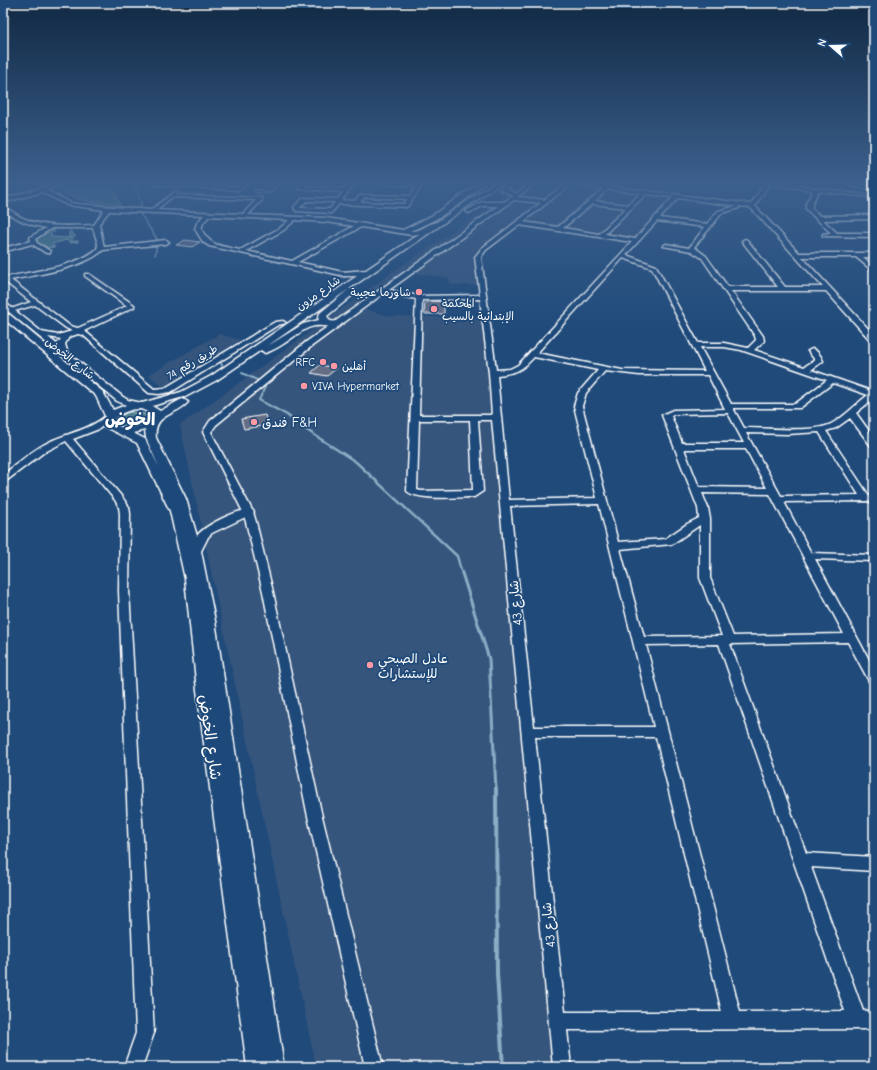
<svg xmlns="http://www.w3.org/2000/svg" width="877" height="1070" viewBox="0 0 877 1070" font-family="'Comic Neue','Playpen Sans Arabic',sans-serif">
<rect width="100%" height="100%" fill="#1f4a7a"/>
<filter id="ink" filterUnits="userSpaceOnUse"><feTurbulence type="fractalNoise" baseFrequency=".025" numOctaves="2"/><feDisplacementMap in="SourceGraphic" scale="8" xChannelSelector="R" yChannelSelector="G"/><feConvolveMatrix kernelMatrix="1 2 1 2 8 2 1 2 1" color-interpolation-filters="sRGB"/></filter>
<g filter="url(#ink)">
<g fill="#34547d">
<path d="M524 183H691L676 197 637 241 519 223 478 257 479 285H453L450 283 449 278 414 273 364 309 390 316 486 318 562 1067H316L180 425 397 269Z"/>
<path d="M219 334 241 340 164 387 148 375Z"/>
</g>
<g fill="#4e808c" stroke="#a6c0c6">
<path d="M68 183H112L120 205C98 203 78 202 58 190L64 187 62 185Z"/>
<path d="M51 229H53L55 232H51V237L71 238 69 237V232L71 231 72 235H75V237L73 238 71 241H78V242L70 243 67 240 52 244V246L55 247 44 248 47 247 45 245 32 248 37 243 35 240C37 235 44 233 48 232L46 231Z"/>
<path d="M129 412 145 414 147 419C140 428 124 431 115 424L116 418Z"/>
</g>
<g fill="none" stroke-linecap="round" stroke-linejoin="round">
<g stroke="#8cadc4" stroke-width="1.5">
<path d="M134 183 141 203 139 212 157 239V242"/>
<path d="M155 255 157 244"/>
</g>
<g stroke="#8cadc4" stroke-width="2">
<path d="M220 361 223 367"/>
<path d="M242 373 259 381"/>
<path d="M266 385 259 400 274 408"/>
</g>
<path stroke="#8cadc4" stroke-width="2.5" d="M272 407 287 415 299 425 356 462 457 556 462 574"/>
<path stroke="#8cadc4" stroke-width="3" d="M462 573 489 659 496 789"/>
<path stroke="#8cadc4" stroke-width="4" d="M496 788 497 974 503 1067"/>
</g>
<g fill="#646d84" stroke="#fff">
<path d="M185 240 200 242 192 247 176 245Z"/>
<path d="M429 301 444 302V314H424L425 303Z"/>
<path d="M320 365 337 368 327 376 311 373Z"/>
<path d="M265 415 268 425 244 429 241 419Z"/>
</g>
<g fill="none" stroke-linecap="round" stroke-linejoin="round">
<defs>
<g id="minor">
<path d="M57 183H64L46 190 71 203 78 204 151 210 176 191 178 192 176 195 262 198V200L248 215 326 218 403 230 433 215 479 183H484C465 203 436 221 410 231 422 232 427 223 436 223V225L423 233 412 235 361 227 298 262 347 273 348 274 345 276 209 246 203 242 195 229 197 223 204 215 109 211 99 224 104 247 166 240 169 242 166 244 103 250C85 268 35 275 11 280L70 326 78 328 127 306 85 276V274H89L134 305V307L84 331 87 333 154 389 165 388 275 322 283 321 286 323 278 325 171 392 159 394 149 393 83 335 78 334 69 337 65 344 67 351 63 353H60L57 344 61 339 41 336 37 334 41 332 58 335 72 331 66 328 35 305 11 312 8 310 31 302 3 280V275L7 277C33 271 76 267 97 249L98 244 93 228H52L35 239 37 243 50 251V253H46L32 244 3 252V248L31 241 30 237 46 228C30 225 16 220 3 210V206C11 210 17 216 25 219 46 228 71 226 94 225L104 210 67 205 42 192 3 203V199ZM172 197 256 200 243 214 156 210ZM209 216 289 220 280 228 240 250C220 245 212 248 201 229L203 223ZM295 220 326 222 354 226 292 261 246 251 284 230Z"/>
<path d="M154 183 237 187 242 183H247L238 190 156 185Z"/>
<path d="M273 183H278L270 192H257L255 191 267 190Z"/>
<path d="M303 183H307L305 187 345 189 351 183H355L342 200 355 201 359 196 365 195 410 196 417 186 383 184 381 183H424L407 207 339 204 331 213 296 211 294 207 303 198 338 199 343 192 299 189ZM365 197 407 199 404 204 360 202ZM306 201 335 202 330 209 300 208Z"/>
<path d="M531 183H536L517 197 544 200 567 183H582L751 204 765 183H781L871 196 869 197 818 191 812 204V209L820 216 874 215V219L823 220 837 233H874V237L823 236V234L831 233 806 209V204L813 190 769 184 755 206 799 253H874V257H863L874 267V272L856 257H802L874 335V341H871L826 291H731L763 336 764 341 754 350 804 367 815 360 808 351 812 349C817 350 821 356 823 361L811 370 874 392V398L856 413 874 438V447L871 446 850 418 836 428 826 431 869 496 874 497V503L866 501 784 502 811 553 874 555V561L815 559 874 669V685L870 683 848 642 730 644 806 853 874 857V871L811 867 863 1011H874V1029L567 1030 571 1067H553L492 420H478L483 491 474 497C459 497 417 501 407 491L416 299 384 293 312 346 216 425 211 432 253 512 256 522 273 592 321 812 383 1067H365L307 812 263 592 246 522 243 512 203 432 210 421 306 342ZM571 184 603 189 558 227 523 222ZM608 189 641 193 628 205 595 201ZM646 194 673 197 635 239 605 234ZM678 198 737 206 718 211 707 224 660 218ZM514 200 541 203 482 248 475 257 480 295 419 296 389 290ZM592 204 626 208 599 234 563 228ZM738 206 750 207 823 287H785L747 240 745 239 742 241 778 287H728L706 256 694 247 722 213 739 208ZM657 221 705 227 689 248 666 244 663 246 691 251 702 258 755 336 756 340 748 348 724 343H698L656 266 626 255ZM519 225 632 242 518 365 510 369 496 370 481 257 486 250ZM623 258 652 268 705 371 622 370 537 353ZM480 299 489 373 492 415H419L422 300ZM700 347H724L741 350 827 380 795 404H731ZM534 357 598 370 578 393 574 406 597 498 509 500 497 375C516 373 521 371 534 357ZM605 371 639 375H708L725 409 673 410 662 415 698 508 699 518 687 524 665 539 618 542 582 406 586 393ZM833 383 868 395C856 404 845 417 831 424 812 433 766 428 744 428L733 408H800ZM728 413 744 443H682L671 416 674 414ZM419 420H470L473 490 421 491 417 490ZM819 432 859 495 781 496 746 433 788 434ZM684 449H746L767 488 699 487ZM702 493 770 494 844 634 733 636 710 578V519L708 508ZM599 504 654 727H534L510 506ZM700 525V578L722 636 644 637 620 549 672 544ZM719 644 845 1011 740 1012 646 645ZM535 737H656L722 1012H565Z"/>
<path d="M842 183 874 186V188L854 187Z"/>
<path d="M106 416H109L113 418 99 429 73 439 122 497 129 507 130 514 129 591 154 1033 142 1067H124L136 1033 119 591 120 514 119 507 115 500 66 441 43 453 6 481 3 482V475C18 463 32 450 49 442 68 433 89 430 106 416Z"/>
</g>
<g id="major">
<path d="M494 183H501L266 347 303 324 319 320 318 318 320 313 349 289H355V293L327 316 330 321 339 322 340 324 339 326C329 328 319 323 308 328 293 335 282 348 265 353L261 350 217 380 187 396 152 406 160 411 180 400 183 399 188 402C176 416 153 413 156 438L186 499 197 536C203 526 241 507 252 510L254 512 252 514 212 533 208 537 201 551 215 621 284 1067H247L197 690 185 579 170 511 137 443 105 427 104 425 105 416 96 396 4 319V315H10L103 392 113 410 126 405 117 401 3 307V301L123 397 128 400 142 403 181 392 211 376 357 276H342V272L366 270ZM141 409 152 414 151 417C142 427 126 432 114 424V419C122 412 131 409 141 409ZM145 430 146 438 159 467 145 439 133 433Z"/>
<path d="M506 183H512L507 189 518 194V196H514L501 190 500 189Z"/>
<path d="M482 202H504L507 204 504 206H483L469 213 466 211Z"/>
</g>
</defs>
<use href="#minor" stroke="#fff" stroke-width="3"/>
<use href="#major" stroke="#fff" stroke-width="3"/>
<use href="#minor" fill="#1f4a7a" fill-rule="evenodd"/>
<use href="#major" fill="#1f4a7a" fill-rule="evenodd"/>
</g>
</g>
<linearGradient id="sky" x2="0" y2="1"><stop stop-color="#112943"/><stop offset="0.55" stop-color="#3c608d"/><stop offset="1" stop-color="#3c608d" stop-opacity="0"/></linearGradient>
<rect width="877" height="333" fill="url(#sky)"/>
<g fill="#ff9aa2" stroke="#1f4a7a" stroke-width="1.5">
<circle cx="419" cy="292" r="4"/>
<circle cx="434" cy="309" r="4"/>
<circle cx="323" cy="362" r="4"/>
<circle cx="334" cy="366" r="4"/>
<circle cx="304" cy="386" r="4"/>
<circle cx="254" cy="422" r="4"/>
<circle cx="370" cy="665" r="4"/>
</g>
<g text-anchor="middle" stroke-width="3.5" stroke-linejoin="round" paint-order="stroke">
<g font-size="11" fill="#fff" stroke="#1f4a7a" text-anchor="start">
<text x="411" y="296" text-anchor="end">شاورما عجيبة</text>
<text x="442" y="307">المحكمة<tspan x="442" dy="13">الإبتدائية بالسيب</tspan></text>
<text x="315" y="366" text-anchor="end">RFC</text>
<text x="342" y="370">أهلين</text>
<text x="312" y="390">VIVA Hypermarket</text>
</g>
<g font-size="11" fill="#fff" stroke="#1f4a7a">
<text transform="translate(318 293) rotate(-35)" y="4">شارع مزون</text>
<text transform="translate(70 358) rotate(39)" y="4">شارع الخوض</text>
<text transform="translate(192 362) rotate(-31)" y="4">طريق رقم 74</text>
</g>
<g font-size="13" fill="#fff" stroke="#1f4a7a" text-anchor="start">
<text x="262" y="427">فندق F&amp;H</text>
<text x="378" y="663">عادل الصبحي<tspan x="378" dy="15">للإستشارات</tspan></text>
</g>
<g font-size="13" fill="#fff" stroke="#1f4a7a">
<text transform="translate(515 603) rotate(-96)" y="5">شارع 43</text>
<text transform="translate(548 925) rotate(-96)" y="5">شارع 43</text>
</g>
<g font-size="16" fill="#fff" stroke="#1f4a7a">
<text transform="translate(211 737) rotate(82)" y="6">شارع الخوض</text>
</g>
<g font-size="17" font-weight="bold" fill="#fff" stroke="#1f4a7a">
<text x="130" y="425">الخوض</text>
</g>
</g>
<rect width="877" height="1070" fill="none" stroke="#1f4a7a" stroke-width="16"/>
<rect x="8" y="8" width="861" height="1054" fill="none" stroke="#fff" stroke-width="1.5" filter="url(#ink)"/>
<g transform="translate(831 46) rotate(290)" stroke="#1f4a7a" stroke-width="3" paint-order="stroke">
<path d="M0-3L7 15L0 10L-7 15Z" fill="#ffffff"/>
<text y="-6" font-size="11" font-weight="bold" text-anchor="middle" fill="#ffffff">N</text>
</g>
</svg>
